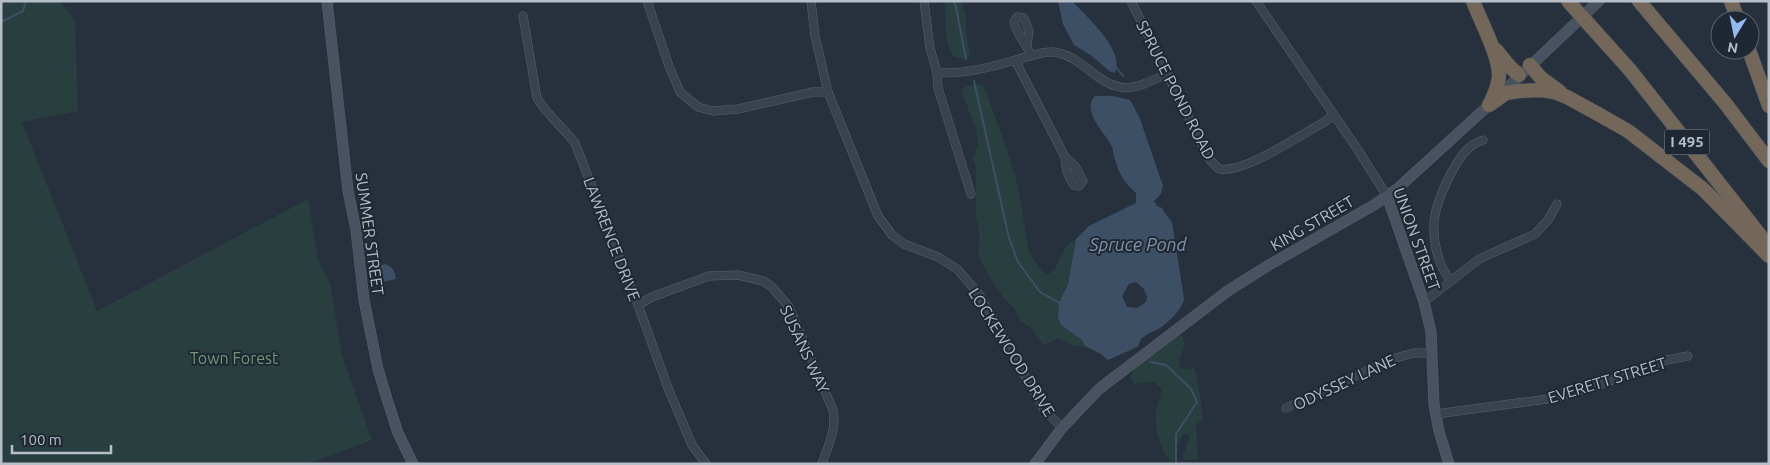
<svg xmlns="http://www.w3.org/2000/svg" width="1770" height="465" viewBox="0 0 1770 465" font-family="Ubuntu,sans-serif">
<rect width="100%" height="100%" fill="#27313d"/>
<g fill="#293e3f">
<path d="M1 1H60L75 20 78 111 22 122 97 311 308 199 318 260 330 283 342 356 372 440 307 464H1Z"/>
<path d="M945 1H962L966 18V35L970 53 967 59 954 57C943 43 946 19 945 1Z"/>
<path d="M975 84 983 85 987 94 1009 156 1018 186 1029 252 1043 272 1048 274 1055 270C1060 257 1063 246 1076 239L1068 284 1059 303 1061 325 1082 340 1085 346H1075L1058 338 1047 344H1042L1032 329 1021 321 1014 308 1003 297 987 273 978 254 980 238 976 217V169L973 157 978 146 976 128 961 91 965 87Z"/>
<path d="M1177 334 1183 336C1187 353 1178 353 1179 366L1183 369 1194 368C1197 373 1203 411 1203 419L1196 425 1198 459 1187 460 1183 458V454L1190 438 1189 435 1184 433 1177 444V456L1172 463C1159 448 1153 427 1157 407 1158 399 1162 396 1161 388L1154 382 1134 384 1131 378 1133 370 1144 360 1159 351 1174 335Z"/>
</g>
<g fill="#3d4f64" fill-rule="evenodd">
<path d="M1058 1H1072C1087 17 1125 50 1115 73L1109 71 1092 56 1074 45 1063 24Z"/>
<path d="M1095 96H1113L1130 100 1139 116 1163 186 1161 194 1154 201 1157 206 1162 208 1164 212 1172 222 1184 299C1182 309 1169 322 1160 328 1151 333 1139 336 1135 348L1108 360 1101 354 1085 346 1082 340 1061 325 1058 318 1059 303 1068 284 1076 239 1089 226 1136 203V193C1123 181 1119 174 1114 156 1113 152 1113 149 1111 145 1104 132 1081 110 1095 96ZM1136 282 1144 289 1147 297 1146 302 1137 308 1127 307 1122 296 1129 284Z"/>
<path d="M385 264C393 267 395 271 396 279L378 283 373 279 378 267Z"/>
</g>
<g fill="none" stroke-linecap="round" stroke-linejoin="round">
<g stroke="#3d4f64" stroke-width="2">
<path d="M953 1 956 7 966 59"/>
<path d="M1 22 23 11 26 1"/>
<path d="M1115 66 1123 76"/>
<path d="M974 81 1009 238 1018 262 1040 292 1061 304"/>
<path d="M1135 345 1137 346 1140 339"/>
<path d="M1150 362 1166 365 1191 389 1197 402 1176 434V464"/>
</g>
<defs>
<g id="minor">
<path d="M647 1 669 66 680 92 698 107 713 111 738 109 813 92H828"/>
<path d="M811 1 815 36 828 92 878 216 892 235 904 244 938 257 957 269 979 294 1043 408 1062 428"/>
<path d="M924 1 930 48 937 72 938 88 971 194"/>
<path d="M1131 1 1210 160 1219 169C1244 174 1302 134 1326 121L1333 115"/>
<path d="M1256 1 1358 150 1387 196"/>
<path d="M523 16 537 98C547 115 563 127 575 143L638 305 668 388 692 445 706 464"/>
<path d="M1027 45 1029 31 1024 18 1017 17 1014 22C1017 35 1026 43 1031 56"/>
<path d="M1015 60 1065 157 1075 166 1083 181 1079 186 1074 185C1068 177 1065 168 1065 157"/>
<path d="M937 72C964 75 990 67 1016 60 1028 57 1041 51 1053 52 1065 53 1075 59 1084 66 1119 95 1128 92 1167 74"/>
<path d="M1451 281C1438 265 1433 243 1434 223 1435 203 1455 159 1470 147 1474 143 1479 142 1483 140"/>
<path d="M1424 302 1479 259 1535 234 1548 220 1557 204"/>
<path d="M638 305 652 297 709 276 738 275 763 281 772 287 789 307 833 410C837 430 828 445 822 464"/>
<path d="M1286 408 1395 358 1414 353H1432"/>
<path d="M1436 414 1555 398 1591 388 1646 367 1667 360 1688 356"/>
</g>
<g id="secondary">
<path d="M327 1 348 191 356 230 364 300 378 369 387 399 398 433 413 464"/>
<path d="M1387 196 1424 302 1431 332 1434 405 1439 431 1449 464"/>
<path d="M1035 464 1062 428 1099 389 1229 290 1269 265 1374 205 1397 189 1489 105 1599 1"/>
</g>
<g id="motorway">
<path d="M1473 1C1480 20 1499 55 1499 75 1499 85 1494 95 1490 104"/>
<path d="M1639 1 1725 103 1769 161"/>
<path d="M1731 1 1738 20"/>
<path d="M1603 40 1630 70 1767 244"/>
<path d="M1496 50 1510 67 1519 75"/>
<path d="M1749 50 1769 106"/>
<path d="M1530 65 1541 78 1560 92"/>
<path d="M1489 105 1506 93 1519 91 1541 90 1554 92 1567 97 1598 114 1628 131 1703 189 1769 256"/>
</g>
</defs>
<use href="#minor" stroke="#58616b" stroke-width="9"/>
<use href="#secondary" stroke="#58616b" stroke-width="11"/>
<use href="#motorway" stroke="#454e58" stroke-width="15"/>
<use href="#minor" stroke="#3a434d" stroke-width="8"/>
<use href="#secondary" stroke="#495260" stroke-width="10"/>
<use href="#motorway" stroke="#726758" stroke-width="14"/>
<defs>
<path id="motorway-bridge" d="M1568 1 1603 40"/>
</defs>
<use href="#motorway-bridge" stroke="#454e58" stroke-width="15" stroke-linecap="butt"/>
<use href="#motorway-bridge" stroke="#726758" stroke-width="14"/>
</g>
<g text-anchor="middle" stroke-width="4" stroke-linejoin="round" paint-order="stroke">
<rect fill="#1f2832" stroke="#89919b" stroke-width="1" x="1664.5" y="129.5" width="45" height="25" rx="4"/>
<g font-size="15" font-weight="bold" fill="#b6bec8">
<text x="1687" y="147">I 495</text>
</g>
<g font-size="16" fill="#b6bec8" stroke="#1f2832">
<text transform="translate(1176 90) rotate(63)" y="6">SPRUCE POND ROAD</text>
<text transform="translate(1312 223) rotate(-30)" y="6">KING STREET</text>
<text transform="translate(370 234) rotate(82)" y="6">SUMMER STREET</text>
<text transform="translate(612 239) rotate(69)" y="6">LAWRENCE DRIVE</text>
<text transform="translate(1417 239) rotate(70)" y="6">UNION STREET</text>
<text transform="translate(805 349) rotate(65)" y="6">SUSANS WAY</text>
<text transform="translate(1012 352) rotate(58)" y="6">LOCKEWOOD DRIVE</text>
<text transform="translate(1607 380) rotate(-17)" y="6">EVERETT STREET</text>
<text transform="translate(1344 382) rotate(-25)" y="6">ODYSSEY LANE</text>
</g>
<g font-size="16" fill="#6f9777" stroke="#1f2832">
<text x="234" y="364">Town Forest</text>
</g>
<g font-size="18" font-style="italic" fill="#8095ad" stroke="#1f2832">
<text x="1138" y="251">Spruce Pond</text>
</g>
</g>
<rect width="1770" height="465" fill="none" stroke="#b6bec8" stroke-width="5"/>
<g transform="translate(1735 35) rotate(190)"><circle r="24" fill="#1f2832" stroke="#5b646e"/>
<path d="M0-4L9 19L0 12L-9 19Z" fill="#94bbf0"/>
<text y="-8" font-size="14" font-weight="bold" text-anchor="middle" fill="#b6bec8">N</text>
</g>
<path d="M12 445v8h99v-8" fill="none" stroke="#b6bec8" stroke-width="2.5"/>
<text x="20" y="445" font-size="15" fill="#b6bec8" stroke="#1f2832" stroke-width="4" paint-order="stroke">100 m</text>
</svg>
